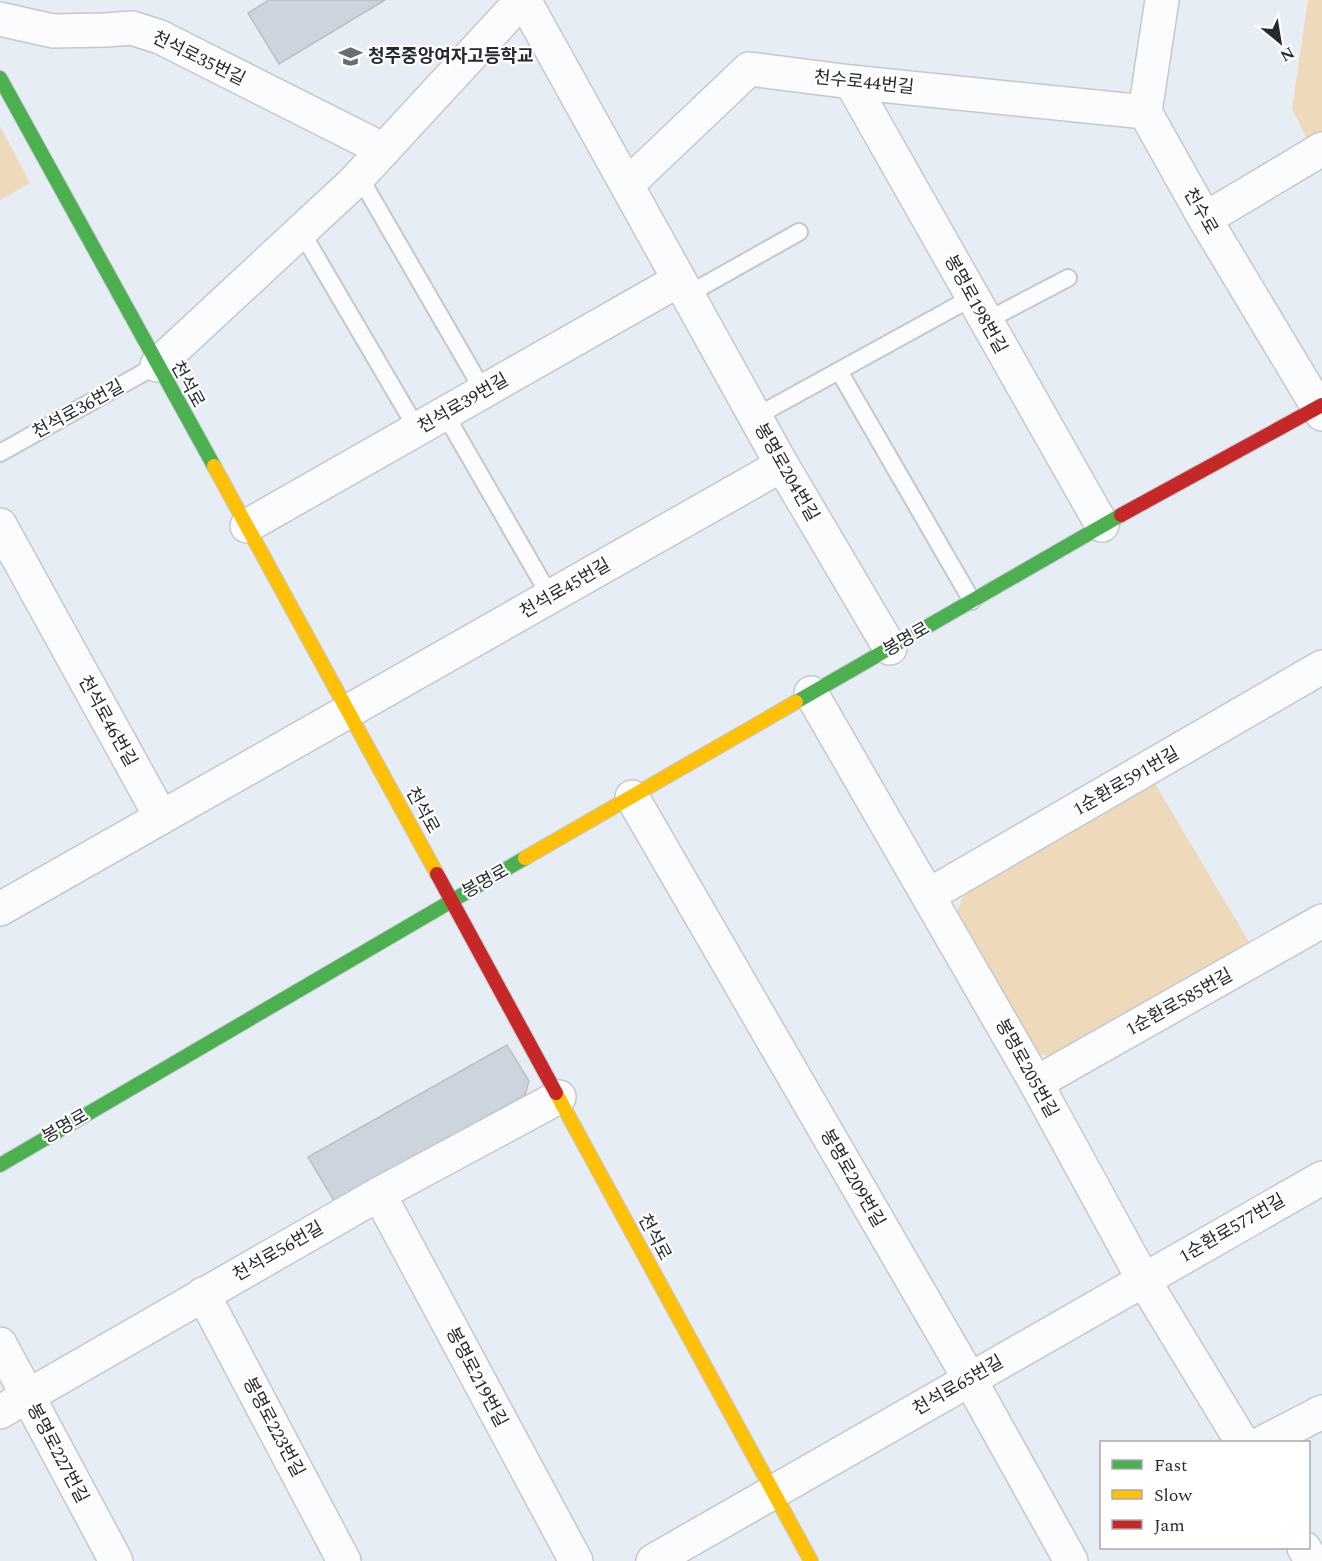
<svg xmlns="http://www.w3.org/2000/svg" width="1322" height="1561" viewBox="0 0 1322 1561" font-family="Spectral,'Noto Sans KR',serif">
<rect width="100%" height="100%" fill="#e7edf4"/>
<g fill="#efd9bb">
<path d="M1308 0H1322V135L1309 143 1292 109Z"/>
<path d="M0 126 30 183 0 200Z"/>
<path d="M1154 782 1252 947 1060 1057 1032 1054 953 922 966 889Z"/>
</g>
<g fill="#ccd4dd" stroke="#babfc5" stroke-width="1.5">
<path d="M269 0H385L279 64 248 13Z"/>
<path d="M507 1045 529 1081 525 1095 336 1204 308 1157Z"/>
</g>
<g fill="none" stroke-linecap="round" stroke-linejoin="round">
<defs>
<g id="lane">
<path d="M359 176 484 392"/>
<path d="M301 231 417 429"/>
<path d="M687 295 799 232"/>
<path d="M986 321 1068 278"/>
<path d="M839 371 972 601"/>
<path d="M445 414 550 596"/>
<path d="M755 417 973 297"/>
<path d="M0 453 157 365"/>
</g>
<g id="street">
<path d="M524 0 782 465 890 648"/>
<path d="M1162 0 1145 112 1205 219 1322 414"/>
<path d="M0 19 53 31 105 30 132 28 160 37 384 150"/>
<path d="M851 82 1102 525"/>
<path d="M628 184 749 69 851 82 1145 112"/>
<path d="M1205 219 1322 149"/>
<path d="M157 365 354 182 522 0"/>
<path d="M0 525 161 817"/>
<path d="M247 526 679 280"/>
<path d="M811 693 1036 1083 1143 1279 1242 1442"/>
<path d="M632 797 969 1378 1071 1561"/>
<path d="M929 895 1322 667"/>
<path d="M0 909 782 465"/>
<path d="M1036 1083 1322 921"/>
<path d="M379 1194 576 1561"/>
<path d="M203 1294 344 1561"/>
<path d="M0 1344 116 1561"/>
<path d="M0 1412 379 1194 559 1097"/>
<path d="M1264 1442 1322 1412"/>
<path d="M1304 1548 1312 1561"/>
<path d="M653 1561 1322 1178"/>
</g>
<g id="fast">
<path d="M0 78 214 466"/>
<path d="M796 702 1121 515"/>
<path d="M0 1165 525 858"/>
</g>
<g id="slow">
<path d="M214 466 437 874"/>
<path d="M525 858 796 702"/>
<path d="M556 1093 811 1561"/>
</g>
<g id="jam">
<path d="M1121 515 1322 405"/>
<path d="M437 874 556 1093"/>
</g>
</defs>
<use href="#lane" stroke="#c4c8ce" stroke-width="20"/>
<use href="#street" stroke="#c4c8ce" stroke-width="36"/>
<use href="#fast" stroke="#c4c8ce" stroke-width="16"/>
<use href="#slow" stroke="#c4c8ce" stroke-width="16"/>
<use href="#jam" stroke="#c4c8ce" stroke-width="16"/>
<use href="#lane" stroke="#fbfcfd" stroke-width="16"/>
<use href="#street" stroke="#fbfcfd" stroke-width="33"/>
<use href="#fast" stroke="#4caf50" stroke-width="14"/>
<use href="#slow" stroke="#ffc107" stroke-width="14"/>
<use href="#jam" stroke="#c62828" stroke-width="14"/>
</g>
<defs>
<symbol id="school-bare" viewBox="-9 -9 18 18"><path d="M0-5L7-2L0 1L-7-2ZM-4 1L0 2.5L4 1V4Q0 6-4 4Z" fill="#696e74" stroke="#fff" stroke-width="2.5" paint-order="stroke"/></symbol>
</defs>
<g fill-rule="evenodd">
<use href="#school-bare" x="334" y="40" width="33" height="33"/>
</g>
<g text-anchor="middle" stroke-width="4.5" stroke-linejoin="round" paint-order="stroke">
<g font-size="18" font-weight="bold" fill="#252a2f" stroke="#fff" text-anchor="start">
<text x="368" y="62">청주중앙여자고등학교</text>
</g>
<g font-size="18" fill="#252a2f" stroke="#fff">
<text transform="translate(199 58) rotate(26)" y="6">천석로35번길</text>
<text transform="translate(864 82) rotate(6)" y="6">천수로44번길</text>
<text transform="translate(1201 211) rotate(60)" y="6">천수로</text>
<text transform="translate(976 304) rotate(61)" y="6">봉명로198번길</text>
<text transform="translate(188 384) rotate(61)" y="6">천석로</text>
<text transform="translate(463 403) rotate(-30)" y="6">천석로39번길</text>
<text transform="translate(78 409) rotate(-29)" y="6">천석로36번길</text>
<text transform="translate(787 472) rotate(60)" y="6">봉명로204번길</text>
<text transform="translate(565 588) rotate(-30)" y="6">천석로45번길</text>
<text transform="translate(906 639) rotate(-30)" y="6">봉명로</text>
<text transform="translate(108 721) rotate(61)" y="6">천석로46번길</text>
<text transform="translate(1126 781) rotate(-30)" y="6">1순환로591번길</text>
<text transform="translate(423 810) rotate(61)" y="6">천석로</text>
<text transform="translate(485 881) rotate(-29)" y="6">봉명로</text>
<text transform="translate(1179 1002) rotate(-29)" y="6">1순환로585번길</text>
<text transform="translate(1027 1068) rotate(61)" y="6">봉명로205번길</text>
<text transform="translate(65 1126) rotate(-30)" y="6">봉명로</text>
<text transform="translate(853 1178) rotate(60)" y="6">봉명로209번길</text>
<text transform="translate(1232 1228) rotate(-30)" y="6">1순환로577번길</text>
<text transform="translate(655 1237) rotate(62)" y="6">천석로</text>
<text transform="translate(278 1251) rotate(-30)" y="6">천석로56번길</text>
<text transform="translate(477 1377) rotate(62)" y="6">봉명로219번길</text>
<text transform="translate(958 1385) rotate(-30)" y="6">천석로65번길</text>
<text transform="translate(274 1427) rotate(62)" y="6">봉명로223번길</text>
<text transform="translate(58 1453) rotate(62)" y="6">봉명로227번길</text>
</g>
</g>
<rect x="1100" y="1441" width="210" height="108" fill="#ffffff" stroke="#a8aaac" stroke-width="1.5"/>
<rect x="1112" y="1460" width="30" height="9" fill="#4caf50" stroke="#a8aaac" stroke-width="1.5"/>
<text x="1154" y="1471" font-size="18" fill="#252a2f">Fast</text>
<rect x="1112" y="1490" width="30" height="9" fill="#ffc107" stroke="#a8aaac" stroke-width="1.5"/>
<text x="1154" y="1501" font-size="18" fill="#252a2f">Slow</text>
<rect x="1112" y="1520" width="30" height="9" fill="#c62828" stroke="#a8aaac" stroke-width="1.5"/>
<text x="1154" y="1531" font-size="18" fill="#252a2f">Jam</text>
<g transform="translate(1280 42) rotate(150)" stroke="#ffffff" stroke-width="4.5" paint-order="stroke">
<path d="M0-4.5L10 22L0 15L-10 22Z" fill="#252a2f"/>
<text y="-9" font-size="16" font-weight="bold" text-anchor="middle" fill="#252a2f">N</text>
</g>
</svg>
